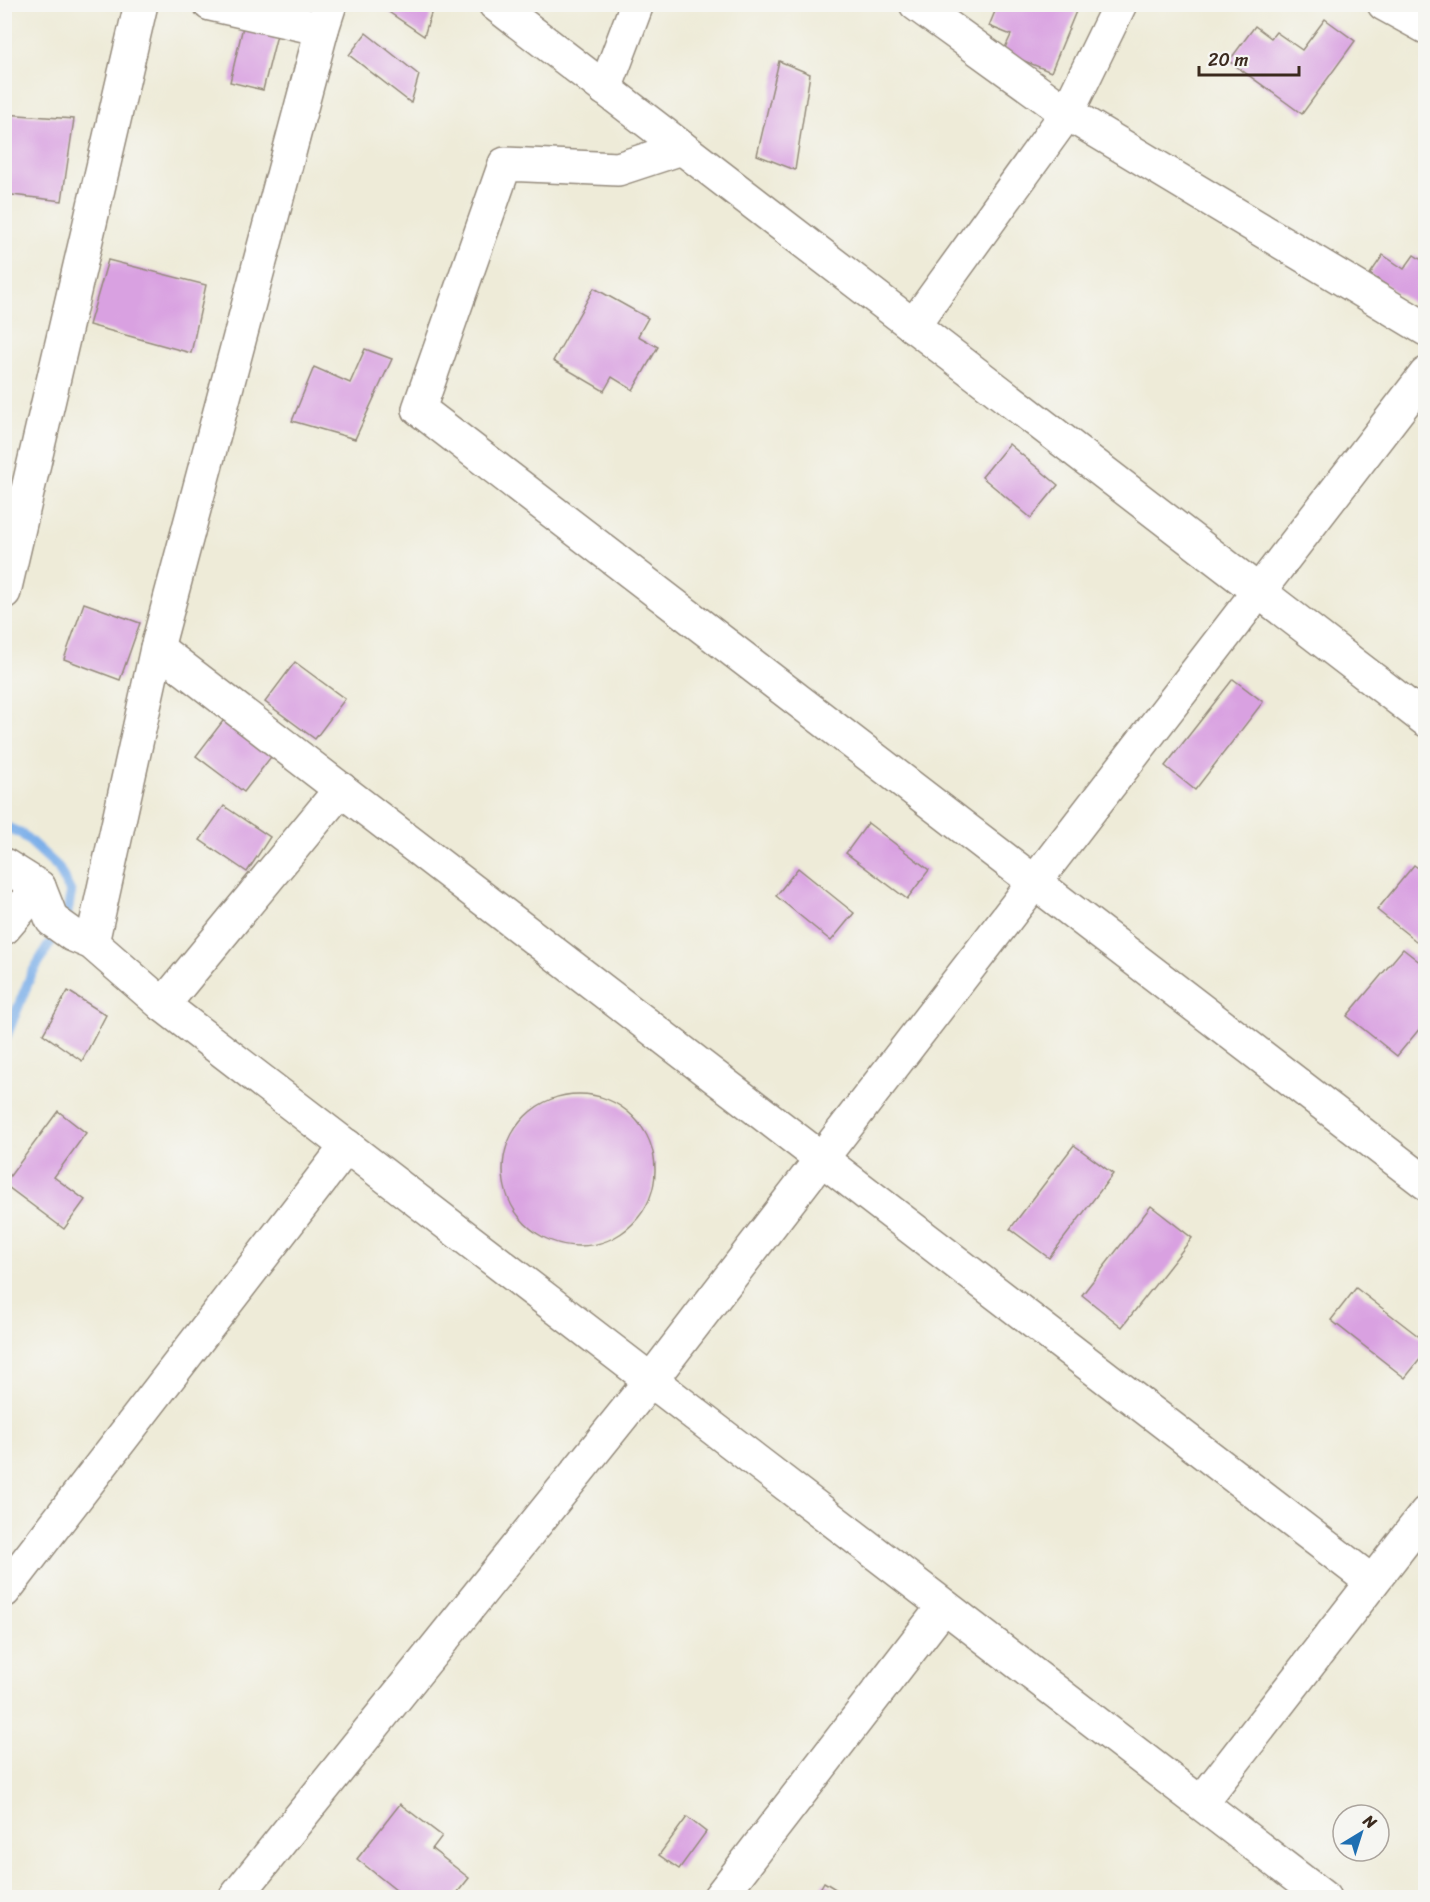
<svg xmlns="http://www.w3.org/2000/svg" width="1430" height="1902" viewBox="0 0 1430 1902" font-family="Sriracha,sans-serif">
<rect width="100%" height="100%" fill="#f6f6f2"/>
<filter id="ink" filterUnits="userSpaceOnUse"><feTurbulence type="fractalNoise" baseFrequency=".0167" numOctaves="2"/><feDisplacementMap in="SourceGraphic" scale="12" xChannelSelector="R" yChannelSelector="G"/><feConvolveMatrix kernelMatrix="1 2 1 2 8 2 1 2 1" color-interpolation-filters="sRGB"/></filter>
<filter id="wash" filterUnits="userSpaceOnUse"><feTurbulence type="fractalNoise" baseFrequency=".008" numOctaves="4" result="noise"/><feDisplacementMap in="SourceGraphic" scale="24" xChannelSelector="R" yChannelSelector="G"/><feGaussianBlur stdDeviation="1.35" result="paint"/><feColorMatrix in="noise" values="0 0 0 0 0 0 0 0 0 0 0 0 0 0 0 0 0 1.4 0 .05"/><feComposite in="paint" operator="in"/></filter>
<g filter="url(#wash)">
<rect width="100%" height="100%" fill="#eeebd8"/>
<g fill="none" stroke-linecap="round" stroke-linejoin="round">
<path stroke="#7cafe9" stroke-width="10" d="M4 826 22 834 58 867 71 893 67 914 31 975 4 1042"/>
</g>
<g id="blocks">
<g fill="#d9a1e1">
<path d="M377 4H434L424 36Z"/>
<path d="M998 4H1079L1051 72 1003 52 1011 35 989 26Z"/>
<path d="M245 18 278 31 263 90 230 82Z"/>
<path d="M1325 19 1355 41 1302 114 1229 61 1255 26 1271 38 1276 32 1302 50Z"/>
<path d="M366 33 419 75 411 103 349 55Z"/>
<path d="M779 61 810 74 795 170 757 155Z"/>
<path d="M4 114 74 119 62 201 4 194Z"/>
<path d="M1383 255 1404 269 1414 255 1426 263V312L1370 274Z"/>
<path d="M108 260 206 285 191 353 89 325Z"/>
<path d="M594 288 648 318 638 336 658 347 633 390 612 377 604 391 553 361Z"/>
<path d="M365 349 392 359 355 439 292 421 314 367 350 383Z"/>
<path d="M1009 444 1058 485 1031 518 982 477Z"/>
<path d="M84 603 140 623 120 680 64 659Z"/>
<path d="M295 662 345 699 315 739 265 702Z"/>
<path d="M1233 679 1263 702 1195 790 1165 766Z"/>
<path d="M226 717 274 753 244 792 196 756Z"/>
<path d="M224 806 270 837 247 872 200 840Z"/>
<path d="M868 823 929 870 907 899 846 853Z"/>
<path d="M1414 865 1426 874V949L1377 910Z"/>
<path d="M798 868 854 913 831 941 776 896Z"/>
<path d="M1403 949 1426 967V1021L1397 1056 1347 1016Z"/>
<path d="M68 991 106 1015 82 1061 43 1034Z"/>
<circle cx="579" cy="1170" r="76"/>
<path d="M58 1111 86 1133 54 1177 85 1200 64 1229 4 1184Z"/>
<path d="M1074 1145 1113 1174 1049 1258 1010 1229Z"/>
<path d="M1151 1206 1192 1238 1122 1327 1082 1295Z"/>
<path d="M1356 1288 1426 1342V1352L1405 1378 1331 1320Z"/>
<path d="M400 1804 442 1836 432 1849 469 1878 453 1898H406L357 1859Z"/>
<path d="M687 1817 706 1832 679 1869 659 1855Z"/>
<path d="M824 1882 850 1898H815Z"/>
</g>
</g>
</g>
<g filter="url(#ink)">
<use href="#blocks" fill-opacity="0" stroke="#948a7b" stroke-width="1.5"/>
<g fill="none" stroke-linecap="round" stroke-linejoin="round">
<defs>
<g id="minor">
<path d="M210 4 322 29"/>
<path d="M495 4 1426 720"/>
<path d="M916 4 1067 113 1426 329"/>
<path d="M1384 4 1426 27"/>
<path d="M605 89 637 4"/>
<path d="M682 148 618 169 505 164 419 409 1426 1183"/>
<path d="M913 326 1067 113 1120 4"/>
<path d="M4 592 141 4"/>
<path d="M157 648 1372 1582"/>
<path d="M4 865 39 887 52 920 73 935 92 943 163 1005 1324 1898"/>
<path d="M4 928 39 887"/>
<path d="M92 943 157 648 322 29 330 4"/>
<path d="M163 1005 341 789"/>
<path d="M4 1591 347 1146"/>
<path d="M1201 1803 1426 1513"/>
<path d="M235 1898 651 1380 1426 374"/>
<path d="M719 1898 944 1606"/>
</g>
</defs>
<use href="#minor" stroke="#948a7b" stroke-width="36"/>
<use href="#minor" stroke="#fff" stroke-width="33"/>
</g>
</g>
<rect width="1430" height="1902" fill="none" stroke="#f6f6f2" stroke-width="24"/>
<g transform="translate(1361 1833) rotate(38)"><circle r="28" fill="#f6f6f2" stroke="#aba49d" stroke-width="1.5"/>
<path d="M0-4.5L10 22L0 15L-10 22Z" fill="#1f6fb2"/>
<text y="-9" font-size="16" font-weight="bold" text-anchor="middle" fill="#3b2a1e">N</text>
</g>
<path d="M1199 66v9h100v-9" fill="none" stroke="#3b2a1e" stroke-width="3"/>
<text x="1208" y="66" font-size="18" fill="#3b2a1e" stroke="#f6f6f2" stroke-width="4.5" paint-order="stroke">20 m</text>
</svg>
